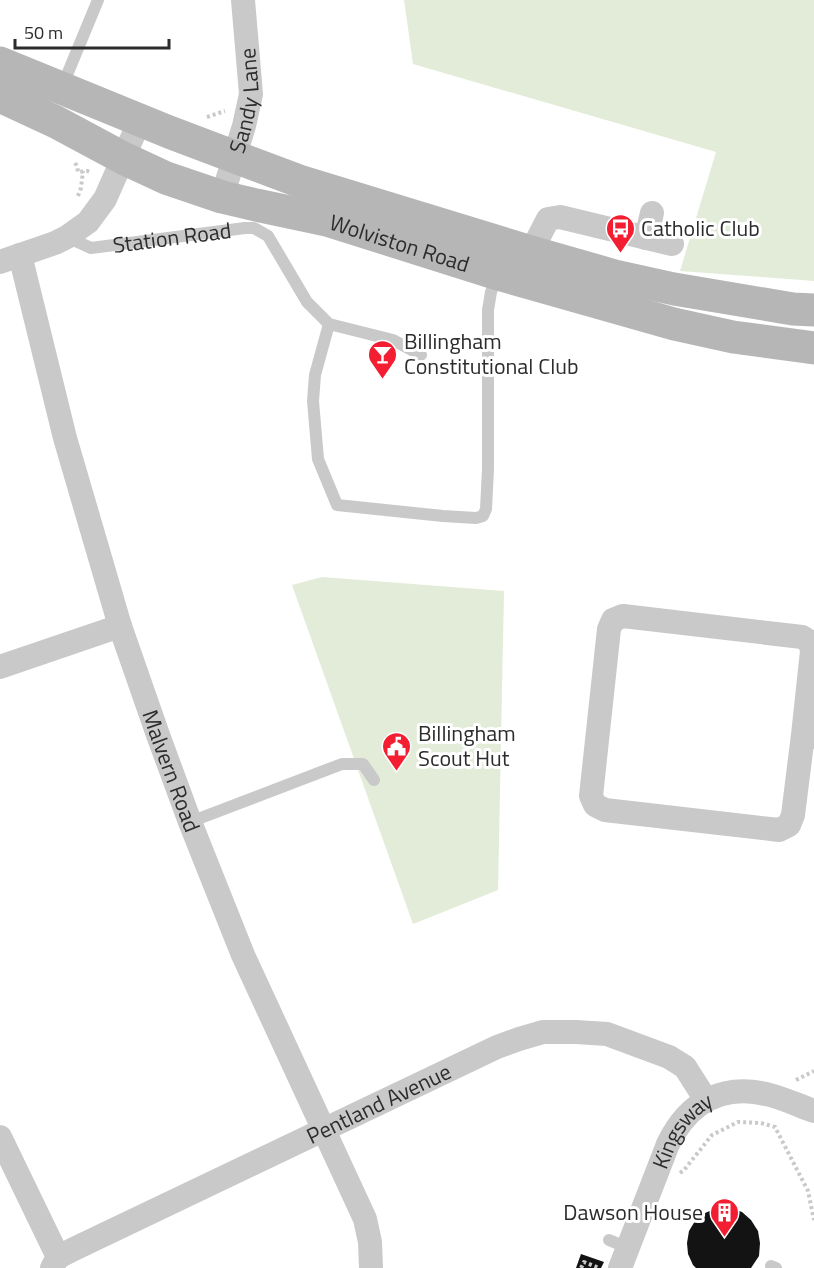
<svg xmlns="http://www.w3.org/2000/svg" width="814" height="1268" viewBox="0 0 814 1268" font-family="'Titillium Web',sans-serif">
<rect width="100%" height="100%" fill="#fff"/>
<g fill="#e3ecd8">
<path d="M404 0H814V281L680 271 716 152 413 64Z"/>
<path d="M322 577 504 591 498 890 413 924 292 585Z"/>
</g>
<g fill="#131313">
<path d="M717 1208H730L742 1212 751 1220 758 1231 760 1243 759 1256 751 1268H696L693 1265 688 1254 687 1243 689 1231 695 1221 705 1213Z"/>
<path d="M581 1254 604 1262 601 1268H576Z"/>
</g>
<g fill="none" stroke-linecap="round" stroke-linejoin="round">
<g stroke="#c9c9c9" stroke-width="4" stroke-dasharray="3 3" stroke-linecap="butt">
<path d="M207 117 225 111"/>
<path d="M75 163 77 166 78 172 87 171 90 172"/>
<path d="M78 196 81 188 83 171"/>
<path d="M796 1080 814 1071"/>
<path d="M680 1173 684 1170 712 1135 738 1122 761 1123 775 1127 808 1191 814 1220"/>
<path d="M581 1268 584 1262 599 1268"/>
</g>
<g stroke="#c9c9c9" stroke-width="12">
<path d="M62 87 98 0"/>
<path id="s1" d="M67 237 91 248 245 228H254L268 236 307 302 329 324 393 340 421 355"/>
<path d="M329 324 315 375 313 401 318 459 337 505 443 516 476 518 483 516 486 509 488 469V310L491 292 497 275"/>
<path d="M190 822 342 764H363L374 780"/>
<path d="M609 1240 628 1248"/>
<path d="M771 1266 776 1268"/>
</g>
<g stroke="#c9c9c9" stroke-width="24">
<path id="s2" d="M222 197 244 126 251 94 243 0"/>
<path d="M646 238 652 213"/>
<path d="M531 252 548 219 560 217 672 244"/>
<path id="s3" d="M20 255 65 438 120 626 158 735 190 822 243 955 365 1219 370 1242 371 1268"/>
<path d="M0 262 55 243 67 237 88 222 105 199 140 120"/>
<path d="M0 667 120 626"/>
<path d="M803 735 812 651 810 642 802 637 623 616 613 620 609 629 591 796 595 805 605 810 779 830 789 825 793 815 803 735 814 737"/>
<path d="M0 1137 58 1257"/>
<path id="s4" d="M52 1268 58 1257 76 1248 497 1047 519 1039 543 1032H576L607 1034 669 1057 685 1067 706 1100"/>
<path id="s5" d="M620 1268 668 1144C689 1101 724 1083 770 1095 785 1099 800 1106 814 1111"/>
</g>
<g stroke="#b6b6b6" stroke-width="33">
<path d="M0 63 169 132 299 181 531 252 615 276 674 289 793 309 814 310"/>
<path id="s6" d="M0 96 56 122 123 158 166 178 222 197 256 205 327 220 498 274 674 324 733 337 814 348"/>
</g>
</g>
<defs>
<symbol id="bus-pin" viewBox="-11 -11 22 30"><path d="M0 17L-7.5 6A9.5 9.5 0 1 1 7.5 6Z" fill="#f31e31" stroke="#fff"/><path d="M-5-6H5V4H4V6H2V4H-2V6H-4V4H-5ZM-3.5-4V0h7V-4ZM-3.5 1.2v1.5H-2V1.2ZM2 1.2v1.5H3.5V1.2Z" fill="#fff"/></symbol>
<symbol id="bar-pin" viewBox="-11 -11 22 30"><path d="M0 17L-7.5 6A9.5 9.5 0 1 1 7.5 6Z" fill="#f31e31" stroke="#fff"/><path d="M-6-5H6L.8 .8V4.5H3.5V6h-7V4.5H-.8V.8Z" fill="#fff"/></symbol>
<symbol id="civic-pin" viewBox="-11 -11 22 30"><path d="M0 17L-7.5 6A9.5 9.5 0 1 1 7.5 6Z" fill="#f31e31" stroke="#fff"/><path d="M-.6-6.5H3V-4.5H.6V-3L4-1V1h2V6H-6V1h2V-1L-.6-3ZM-1.2 2.5V6h2.4V2.5Z" fill="#fff"/></symbol>
<symbol id="building-pin" viewBox="-11 -11 22 30"><path d="M0 17L-7.5 6A9.5 9.5 0 1 1 7.5 6Z" fill="#f31e31" stroke="#fff"/><path d="M-4-6H4V6H1V3H-1V6H-4ZM-2.5-4.3h1.7v1.8h-1.7ZM.8-4.3h1.7v1.8H.8ZM-2.5-1h1.7V.8h-1.7ZM.8-1h1.7V.8H.8Z" fill="#fff"/></symbol>
</defs>
<g fill-rule="evenodd">
<use href="#bus-pin" x="604" y="212" width="33" height="45"/>
<use href="#bar-pin" x="366" y="338" width="33" height="45"/>
<use href="#civic-pin" x="380" y="730" width="33" height="45"/>
<use href="#building-pin" x="708" y="1196" width="33" height="45"/>
</g>
<g text-anchor="middle" stroke-width="6" stroke-linejoin="round" paint-order="stroke">
<g font-size="22" fill="#2c2c2c" stroke="#fff">
<text dy="8" stroke="none"><textPath href="#s2" startOffset="100">Sandy Lane</textPath></text>
<text dy="8" stroke="none"><textPath href="#s1" startOffset="108">Station Road</textPath></text>
<text dy="8" stroke="none"><textPath href="#s6" startOffset="428">Wolviston Road</textPath></text>
<text dy="8" stroke="none"><textPath href="#s3" startOffset="538">Malvern Road</textPath></text>
<text dy="8" stroke="none"><textPath href="#s4" startOffset="368">Pentland Avenue</textPath></text>
<text dy="8" stroke="none"><textPath href="#s5" startOffset="152">Kingsway</textPath></text>
</g>
<g font-size="22" fill="#2c2c2c" stroke="#fff" text-anchor="start">
<text x="641" y="236">Catholic Club</text>
<text x="404" y="349">Billingham<tspan x="404" dy="25">Constitutional Club</tspan></text>
<text x="418" y="741">Billingham<tspan x="418" dy="25">Scout Hut</tspan></text>
<text x="703" y="1220" text-anchor="end">Dawson House</text>
</g>
</g>
<path d="M15 39v9h154v-9" fill="none" stroke="#2c2c2c" stroke-width="3"/>
<text x="24" y="39" font-size="18" fill="#2c2c2c" stroke="#ffffff" stroke-width="4.5" paint-order="stroke">50 m</text>
</svg>
